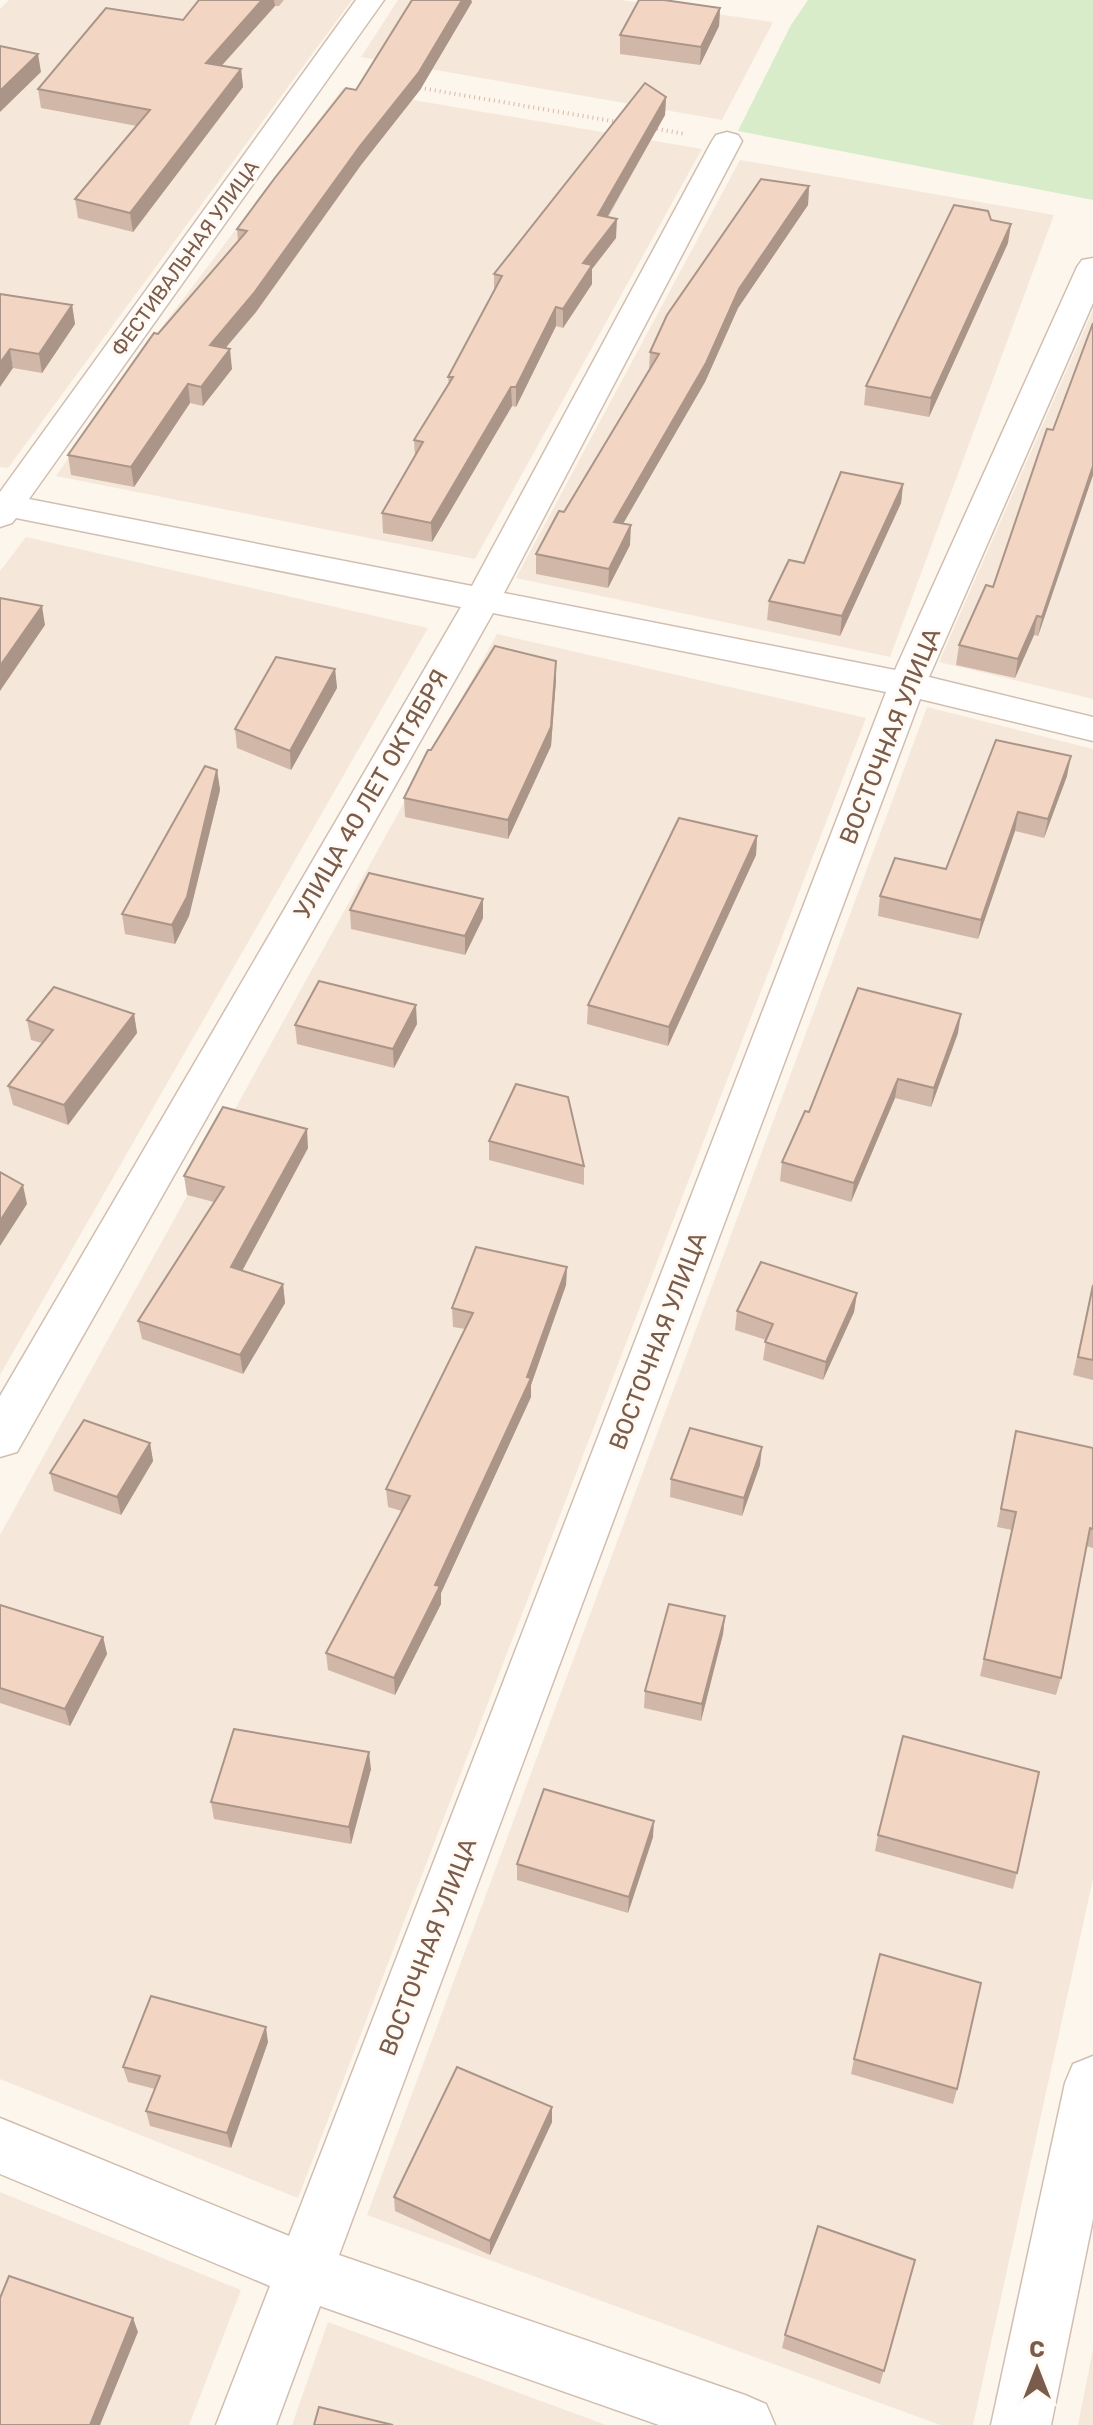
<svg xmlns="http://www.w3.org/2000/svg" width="1093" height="2425" viewBox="0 0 1093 2425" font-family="Rubik,sans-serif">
<rect width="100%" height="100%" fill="#fdf6ec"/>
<g fill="#f5e8da">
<path d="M9 0H352L8 468 0 467V9Z"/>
<path d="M398 0H621L773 22 722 120 361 57Z"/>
<path d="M343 88 702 149 475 559 56 476 124 377Z"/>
<path d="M740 160 1054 215 890 657 516 578Z"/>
<path d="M1093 310V699L939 662Z"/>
<path d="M26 537 428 628 0 1375V571Z"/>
<path d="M497 634 866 718 298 2198 0 2079V1535Z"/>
<path d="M927 707 1093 749V1879L973 2425H940L367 2215Z"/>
<path d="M0 2192 241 2290 189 2425H0Z"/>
<path d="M328 2322 606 2425H292Z"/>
<path d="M1093 2349V2425H1078Z"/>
</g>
<path fill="#d8ecc9" d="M808 0H1093V200L738 131 791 25Z"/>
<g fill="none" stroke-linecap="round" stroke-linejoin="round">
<defs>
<g id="street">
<path d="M356 0H384L29 499 472 586 712 141 716 135 727 132 738 135 742 141 504 593 895 670 1077 267 1082 260 1093 258V303L929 677 1093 717V741L920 699 339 2255 745 2395 766 2404 775 2425H659L320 2306 276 2425H216L270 2286 0 2174V2118L289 2236 886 692 493 613 17 1452 0 1457V1396L461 607 16 518 12 523 0 527V492Z"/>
<path d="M1093 2056V2219L1051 2425H991L1065 2083 1073 2064Z"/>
</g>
</defs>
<use href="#street" stroke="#d1beb0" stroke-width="3"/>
<g stroke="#d9b8a5" stroke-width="4" stroke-dasharray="1 4" stroke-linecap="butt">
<path d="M415 87 618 122"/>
<path d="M652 128 685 134"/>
</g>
<use href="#street" fill="#fff" fill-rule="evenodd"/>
</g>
<g fill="#d1b7a8">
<path d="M199 0H284L279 6H275L221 66 241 69 243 87 133 232 78 218 75 199 137 126 41 108 38 89 183 20Z"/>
<path d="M412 0H471L472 2 420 90 361 165 256 312 225 348 232 369 203 406 190 403 134 487 71 475 68 455 158 334 238 241 237 229 356 90Z"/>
<path d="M720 8 719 26 700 65 620 54V35Z"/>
<path d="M666 97 665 115 608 217 616 238 592 269V284L563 328 556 326 516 407 512 406 432 542 383 533 382 513 415 456 414 440 449 385 448 377 494 291V274Z"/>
<path d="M809 186 808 205 738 308 705 382 623 524 630 545 608 588 536 574V554L564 512 649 369 650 352Z"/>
<path d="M991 220 1008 243 929 417 864 405 866 386Z"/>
<path d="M0 294 72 305 75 324 42 373 13 368Z"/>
<path d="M1093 323V475L1038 636 1034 635 1015 678 956 665 959 645 993 587Z"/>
<path d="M903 484 901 503 840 636 767 620 769 601 804 563Z"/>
<path d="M556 661V680L551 746 508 839 405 817 404 798 431 750Z"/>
<path d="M335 669 337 688 291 770 237 748 235 729Z"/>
<path d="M996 740 1067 776 1044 838 1015 831 978 939 878 916 880 896 946 869Z"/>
<path d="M217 770 220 790 189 916 175 944 125 934 122 914Z"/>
<path d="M757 836 756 855 668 1046 587 1024 588 1005Z"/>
<path d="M483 899V918L465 955 351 929 350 910Z"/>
<path d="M134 1014 137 1033 68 1125 13 1105 8 1086 42 1043 31 1040 27 1020Z"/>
<path d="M417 1024 394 1068 297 1044 295 1025Z"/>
<path d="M958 1033 931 1107 895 1098 851 1202 780 1181 782 1162 809 1112Z"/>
<path d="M489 1141 584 1166V1185L489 1160Z"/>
<path d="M308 1148 242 1271 283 1284 285 1303 243 1374 142 1339 138 1321 214 1202 187 1195 184 1176Z"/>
<path d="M567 1267 566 1285 531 1385V1397L441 1593V1604L395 1695 328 1670 326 1653 402 1511 388 1507 386 1489 465 1329 453 1327 452 1308Z"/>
<path d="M1093 1283V1380L1073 1375Z"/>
<path d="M857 1293 854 1312 823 1380 763 1360 766 1340 735 1330 737 1311Z"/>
<path d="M150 1443 153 1461 121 1515 54 1491 50 1473Z"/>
<path d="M1093 1448V1548L1086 1546 1061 1678 1056 1695 980 1676 1012 1530 997 1527 1012 1450Z"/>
<path d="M760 1465 742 1516 670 1497 671 1479Z"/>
<path d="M0 1605 103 1637 107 1654 70 1726 0 1703Z"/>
<path d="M725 1616 723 1634 701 1721 644 1708 645 1691Z"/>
<path d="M371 1769 351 1844 214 1819 211 1802Z"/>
<path d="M878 1835 1017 1873 1013 1889 875 1851Z"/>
<path d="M653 1837 628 1913 517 1880V1864Z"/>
<path d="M268 2042 231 2148 150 2126 146 2111 155 2089 128 2082 123 2067Z"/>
<path d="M854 2059 957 2089 953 2104 851 2074Z"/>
<path d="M552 2107V2122L490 2255 395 2211 394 2197Z"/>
<path d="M915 2260 880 2384 782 2348 785 2335Z"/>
</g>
<g fill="#aa9588">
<path d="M262 0H274L275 6 207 82 206 63Z"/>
<path d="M462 0H471L472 2 420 90 361 165 256 312 212 364 210 345Z"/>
<path d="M720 8 719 26 700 65 701 47Z"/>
<path d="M38 54 41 72 0 112V91Z"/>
<path d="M241 69 243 87 133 232 130 213Z"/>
<path d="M666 97 665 115 598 233V215Z"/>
<path d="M809 186 808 205 738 308 705 382 613 541 614 522 739 289Z"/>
<path d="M617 219 616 238 592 269V284L563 328V309L583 263Z"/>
<path d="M1011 224 1008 243 929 417 931 398Z"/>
<path d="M72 305 75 324 42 373 39 354Z"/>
<path d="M556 307V326L516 407V387Z"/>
<path d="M10 349 13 368 0 387V363Z"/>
<path d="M230 349 232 369 203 406 201 387Z"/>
<path d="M188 384 190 403 134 487 131 467Z"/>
<path d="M511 387 512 406 432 542 431 523Z"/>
<path d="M1093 466V475L1038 636 1042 617Z"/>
<path d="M903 484 901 503 840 636 842 616Z"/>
<path d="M631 525 630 545 608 588 609 569Z"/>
<path d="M42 606 45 625 0 691V666Z"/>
<path d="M1037 616 1034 635 1015 678 1018 659Z"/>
<path d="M556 661V680L551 746 508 839V820Z"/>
<path d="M335 669 337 688 291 770 290 751Z"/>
<path d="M1071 756 1067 776 1044 838 1048 819Z"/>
<path d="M217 770 220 790 189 916 175 944 172 925Z"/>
<path d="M1018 812 1015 831 978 939 981 920Z"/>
<path d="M757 836 756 855 668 1046 669 1027Z"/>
<path d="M483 899V918L465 955V936Z"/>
<path d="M416 1005 417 1024 394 1068 393 1049Z"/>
<path d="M134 1014 137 1033 68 1125 64 1105Z"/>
<path d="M961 1014 958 1033 931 1107 934 1088Z"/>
<path d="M898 1079 895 1098 851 1202 854 1183Z"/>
<path d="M307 1129 308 1148 234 1286 231 1267Z"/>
<path d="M23 1185 27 1204 0 1246V1221Z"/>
<path d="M567 1267 566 1285 531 1385V1397L441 1593V1604L395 1695 394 1678 527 1377Z"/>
<path d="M283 1284 285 1303 243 1374 240 1355Z"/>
<path d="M857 1293 854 1312 823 1380 826 1362Z"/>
<path d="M150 1443 153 1461 121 1515 117 1497Z"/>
<path d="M762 1447 760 1465 742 1516 744 1498Z"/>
<path d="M725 1616 723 1634 701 1721 702 1704Z"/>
<path d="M103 1637 107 1654 70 1726 65 1709Z"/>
<path d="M369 1752 371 1769 351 1844 349 1827Z"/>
<path d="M654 1821 653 1837 628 1913 629 1897Z"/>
<path d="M266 2027 268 2042 231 2148 227 2133Z"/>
<path d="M552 2107V2122L490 2255V2241Z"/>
<path d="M133 2318 138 2332 100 2425H90Z"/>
</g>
<g fill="#f3d5c3" stroke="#aa9588" stroke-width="2">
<path d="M199 0H262L206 63 241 69 130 213 75 199 150 110 38 89 106 8 183 20Z"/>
<path d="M412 0H462L419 72 360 146 254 293 210 345 230 349 201 387 188 384 131 467 68 455 154 333 158 334 247 231 237 229 274 179 346 88 356 90Z"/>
<path d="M639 0H664L720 8 701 47 620 35Z"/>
<path d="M0 46 38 54 0 91Z"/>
<path d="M645 83 666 97 598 215 617 219 583 263 592 265 563 309 556 307 516 387H511L431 523 382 513 423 442 414 440 453 377H448L502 276 494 274Z"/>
<path d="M761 179 809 186 739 289 706 363 614 522 631 525 609 569 536 554 559 511 564 512 659 354 650 352 667 315Z"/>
<path d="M954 205 988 211 991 220 1011 224 931 398 866 386Z"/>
<path d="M0 294 72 305 39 354 10 349 0 363Z"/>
<path d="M1093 323V466L1042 617 1037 616 1018 659 959 645 986 585 993 587 1047 429 1053 430Z"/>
<path d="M841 472 903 484 842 616 769 601 789 560 804 563Z"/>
<path d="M0 598 42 606 0 666Z"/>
<path d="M495 646 556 661 551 727 508 820 404 798 428 750H431Z"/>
<path d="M276 657 335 669 290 751 235 729Z"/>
<path d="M996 740 1071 756 1048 819 1018 812 981 920 880 896 895 858 946 869Z"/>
<path d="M205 766 217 770 187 897 172 925 122 914Z"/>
<path d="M679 818 757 836 669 1027 588 1005Z"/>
<path d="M369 873 483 899 465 936 350 910Z"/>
<path d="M319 981 416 1005 393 1049 295 1025Z"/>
<path d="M54 987 134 1014 64 1105 8 1086 53 1030 27 1020Z"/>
<path d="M858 988 961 1014 934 1088 898 1079 854 1183 782 1162 805 1111 809 1112Z"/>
<path d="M516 1084 568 1097 584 1166 489 1141Z"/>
<path d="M223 1107 307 1129 231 1267 283 1284 240 1355 138 1321 224 1187 184 1176Z"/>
<path d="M0 1172 23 1185 0 1221Z"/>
<path d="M476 1247 567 1267 527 1377 531 1378 435 1585 440 1586 394 1678 326 1653 410 1496 386 1489 473 1313 452 1308Z"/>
<path d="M761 1262 857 1293 826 1362 765 1342 773 1324 737 1311Z"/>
<path d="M1093 1285V1360L1078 1357Z"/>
<path d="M84 1420 150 1443 117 1497 50 1473Z"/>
<path d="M690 1428 762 1447 744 1498 671 1479Z"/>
<path d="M1016 1431 1093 1448V1529L1090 1528 1061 1678 984 1659 1016 1512 1001 1509Z"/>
<path d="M669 1604 725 1616 702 1704 645 1691Z"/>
<path d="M0 1605 103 1637 65 1709 0 1688Z"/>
<path d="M234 1729 369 1752 349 1827 211 1802Z"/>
<path d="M903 1736 1039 1772 1017 1873 878 1835Z"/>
<path d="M544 1789 654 1821 629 1897 517 1864Z"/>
<path d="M880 1954 981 1983 957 2089 854 2059Z"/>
<path d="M151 1996 266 2027 227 2133 146 2111 160 2076 123 2067Z"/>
<path d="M457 2067 552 2107 490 2241 394 2197Z"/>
<path d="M818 2226 915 2260 884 2371 785 2335Z"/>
<path d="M9 2276 133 2318 90 2425H0V2298Z"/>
<path d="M319 2407 393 2425H314Z"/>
</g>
<g text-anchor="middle" stroke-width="6" stroke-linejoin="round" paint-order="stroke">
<g font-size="20" fill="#7a5c4d" stroke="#fffaf3">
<text transform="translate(185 258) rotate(-54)" y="7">ФЕСТИВАЛЬНАЯ УЛИЦА</text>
</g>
<g font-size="24" fill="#7a5c4d" stroke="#fffaf3">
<text transform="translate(890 736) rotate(-68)" y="8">ВОСТОЧНАЯ УЛИЦА</text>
<text transform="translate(371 794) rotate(-60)" y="8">УЛИЦА 40 ЛЕТ ОКТЯБРЯ</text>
<text transform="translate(658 1341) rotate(-69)" y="8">ВОСТОЧНАЯ УЛИЦА</text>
<text transform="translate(428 1947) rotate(-69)" y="8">ВОСТОЧНАЯ УЛИЦА</text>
</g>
</g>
<g transform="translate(1037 2369)" stroke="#fffaf3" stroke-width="6" paint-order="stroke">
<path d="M0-6L14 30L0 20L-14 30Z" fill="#7a5c4d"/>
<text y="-12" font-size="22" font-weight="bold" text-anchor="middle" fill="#7a5c4d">С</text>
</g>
</svg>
